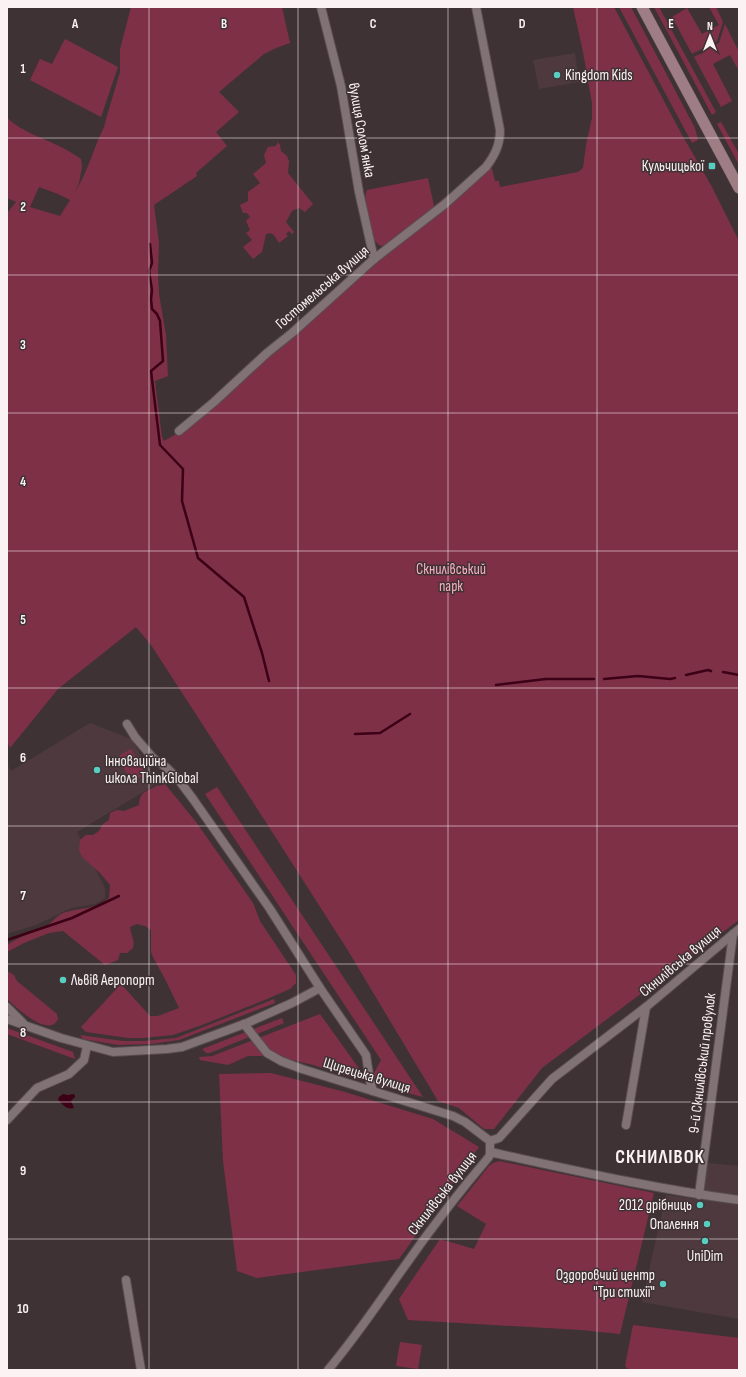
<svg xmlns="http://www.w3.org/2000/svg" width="746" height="1377" viewBox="0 0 746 1377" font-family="'Sofia Sans Condensed',sans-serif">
<rect width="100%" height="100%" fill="#3f3235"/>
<g fill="#4e3a3e">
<path d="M575 53 579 82 539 89 533 60Z"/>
<path d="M90 723 131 739 158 783 77 832 105 888V898L95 904 71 908 36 925 7 934V764L11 771Z"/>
<path d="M708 1163 739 1166V1319L642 1302 666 1195 703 1200Z"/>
</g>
<g fill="#7e3047" fill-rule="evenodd">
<path d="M131 7H282L290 43 276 48 264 54 219 92 239 112 216 132 227 146 196 173 197 176 154 205 159 243 158 273 159 294 166 335 168 376 155 381 162 437 164 441 178 433 360 278 390 250 491 165 495 181H499L500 187 578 172 583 168 586 145 592 118V103L583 52 573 7H614L681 133 712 187 739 241V920L542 1068 494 1129H484L459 1108 438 1101 347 949 260 813 151 645 136 627 58 689 10 748 7 742V213L16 202 7 198V117C16 129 45 139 59 146 67 150 74 154 81 159L82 167 79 183 75 192C85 176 91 158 98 140 101 133 105 127 106 119L120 72V49ZM39 187 58 194 70 200 60 216 30 207Z"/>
<path d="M619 7H631L695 128 698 140 692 143Z"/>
<path d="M654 7H659L716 112 712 115Z"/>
<path d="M709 7H716L723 22 717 41 692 54 672 17 687 8 702 34 719 25Z"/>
<path d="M725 24 739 52V71L730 55 713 64 732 101 721 107 694 57 719 43Z"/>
<path d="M65 39 118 67 101 117 30 80 40 59 52 64Z"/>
<path d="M721 122 739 154V165L717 124Z"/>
<path d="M278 142 280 145 281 151 287 156 289 161 288 173 313 204 305 212 299 208 292 211 286 222 294 232 292 234 289 231 286 234 288 236 279 243C275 238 274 231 266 234L262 252 253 259 243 247 252 240 246 233 250 230 246 221 250 217 247 213H243L240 205 248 201V192L260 183 253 174 266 163 264 155 268 147 276 146Z"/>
<path d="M428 178 434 206 450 193 451 195 389 245C384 246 380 247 377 243 369 236 362 199 367 190Z"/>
<path d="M131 749 146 774 132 782 117 757Z"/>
<path d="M165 784 196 822 244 890 253 903 260 921 296 975V983L290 989 267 999 202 1025 173 1035 143 1038H128L86 1032 81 1027 121 984 150 1016H158L179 1008 166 981 154 959 151 952V930L145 926 137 924 130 927C131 935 135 940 133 948L127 953H120L118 960 105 965 63 931 49 933 24 943 7 952V945C19 937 33 932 46 926 52 923 56 916 63 913 80 907 93 911 109 898L110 885 100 873 83 858 79 851 80 840 86 835H93L99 831 103 824 109 820 110 813 117 810 124 811 139 805C140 790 147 792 158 785L159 786Z"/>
<path d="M217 787 423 1097 380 1086 373 1075 381 1060 205 794Z"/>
<path d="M7 971 14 975 17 981 57 1014 58 1019C49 1039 16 1007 7 999Z"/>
<path d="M274 999 275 1003 179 1040 151 1044 118 1045 83 1039 80 1035 123 1041H143L176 1038Z"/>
<path d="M320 1014 363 1074 364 1079 361 1080 313 1065 276 1056H248L228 1065 200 1060 199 1057 212 1056Z"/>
<path d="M282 1018 284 1023 210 1053H206L202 1049Z"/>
<path d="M7 1028 73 1052 75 1059 7 1034Z"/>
<path d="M271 1073 345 1092 433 1119 479 1147 399 1259 257 1278 237 1271 223 1161 219 1074Z"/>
<path d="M499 1161 654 1193 620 1334 581 1330 408 1320 399 1299 440 1239 474 1249 486 1224 457 1206 489 1166 493 1163Z"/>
<path d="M633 1325 739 1338V1370H629L625 1366Z"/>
<path d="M400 1342 422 1345 418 1369 396 1366Z"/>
</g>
<path fill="#3c0017" d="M63 1094 68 1095 73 1094 75 1095V1097L71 1101 74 1108C67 1110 63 1105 58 1100L59 1097Z"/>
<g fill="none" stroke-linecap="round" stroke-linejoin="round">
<g stroke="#3c0017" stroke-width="2.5">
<path d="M150 244 152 263 149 271 152 290 151 299 152 309 157 314 160 321 163 361 151 371 160 445 183 469 182 501 198 558 244 597 262 653 269 681"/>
<path d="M723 672 739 675"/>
<path d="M686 675 708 670 711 671"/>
<path d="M604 679 638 676 670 679 675 678"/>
<path d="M496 685 546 679H594"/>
<path d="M355 734 380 733 410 714"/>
<path d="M7 940 72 918 119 896"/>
</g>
<defs>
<g id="street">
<path d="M321 7 341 86 359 192 374 259"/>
<path d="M179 431 214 402 267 353 292 333 374 259 445 204 486 167C495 155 500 145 500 130L476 7"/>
<path d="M320 988 366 1055 370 1081 373 1091"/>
<path d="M7 1007 23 1023"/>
<path d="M7 1019 61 1038 113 1052 167 1049 182 1047 247 1023 292 1003 320 988 270 909 193 799 178 779 167 768 153 758 135 737 127 724"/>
<path d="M244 1024 267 1053 281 1061 302 1069 453 1116 465 1122 490 1141"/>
<path d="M7 1120 37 1088 69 1074 84 1060 87 1046"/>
<path d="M626 1125 646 1007"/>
<path d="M490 1141 499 1138 552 1079 646 1007 739 929"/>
<path d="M490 1152C573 1170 655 1189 739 1200"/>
<path d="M699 1195 733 934"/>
<path d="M126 1280 141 1370"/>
<path d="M328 1370C356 1337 379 1302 404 1267 430 1230 458 1193 488 1158L490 1155V1141"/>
</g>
<path id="secondary" d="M642 7 739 188"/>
</defs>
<use href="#street" stroke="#594e51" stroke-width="10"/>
<use href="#secondary" stroke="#594e51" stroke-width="12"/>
<use href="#street" stroke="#817275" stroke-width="8"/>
<use href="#secondary" stroke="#9f7d84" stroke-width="11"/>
</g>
<path fill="none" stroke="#fbf2f4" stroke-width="1" stroke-opacity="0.55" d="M149 7V1370M298 7V1370M448 7V1370M597 7V1370M7 138H739M7 275H739M7 413H739M7 551H739M7 688H739M7 826H739M7 964H739M7 1102H739M7 1239H739"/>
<g fill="#58cec0" stroke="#3f3235" stroke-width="1.5">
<circle cx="557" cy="75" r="4"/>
<rect x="708" y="162" width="8" height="8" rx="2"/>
<circle cx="97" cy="770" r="4"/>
<circle cx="63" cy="980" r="4"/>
<circle cx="700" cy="1205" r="4"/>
<circle cx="707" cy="1224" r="4"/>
<circle cx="705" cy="1241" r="4"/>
<circle cx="663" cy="1284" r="4"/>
</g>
<g text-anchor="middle" stroke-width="3" stroke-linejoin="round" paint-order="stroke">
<g font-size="15" fill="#fbf2f4" stroke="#3f3235" text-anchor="end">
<text x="565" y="80" text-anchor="start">Kingdom Kids</text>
<text x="704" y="171">Кульчицької</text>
<text x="105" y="766" text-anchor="start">Інноваційна<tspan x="105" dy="17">школа ThinkGlobal</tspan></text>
<text x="71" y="985" text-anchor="start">Львів Аеропорт</text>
<text x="692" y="1210">2012 дрібниць</text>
<text x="699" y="1229">Опалення</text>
<text x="705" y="1261" text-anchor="middle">UniDim</text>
<text x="655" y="1280">Оздоровчий центр<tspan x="655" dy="17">"Три стихії"</tspan></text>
</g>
<g font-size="15" fill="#fbf2f4" stroke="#3f3235">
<text transform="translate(362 130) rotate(80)" y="5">вулиця Соломʼянка</text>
<text transform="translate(322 287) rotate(-41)" y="5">Гостомельська вулиця</text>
<text transform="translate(680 961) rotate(-40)" y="5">Скнилівська вулиця</text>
<text transform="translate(702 1063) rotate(-83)" y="5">9-й Скнилівський провулок</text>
<text transform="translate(367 1075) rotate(17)" y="5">Щирецька вулиця</text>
<text transform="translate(442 1193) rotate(-52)" y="5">Скнилівська вулиця</text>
</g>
<g font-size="15" fill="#f8aebf" stroke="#3f3235">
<text x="451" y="574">Скнилівський<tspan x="451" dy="17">парк</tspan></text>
</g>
<g font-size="19" font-weight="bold" letter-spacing="1" fill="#fbf2f4" stroke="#3f3235">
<text x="660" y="1163">СКНИЛІВОК</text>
</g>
</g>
<g font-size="13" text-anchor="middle" font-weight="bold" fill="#fbf2f4" stroke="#3f3235" stroke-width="3" stroke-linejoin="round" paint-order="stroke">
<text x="75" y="28">A</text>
<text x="224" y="28">B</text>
<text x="373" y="28">C</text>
<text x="522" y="28">D</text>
<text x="671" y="28">E</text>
<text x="23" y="73">1</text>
<text x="23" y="211">2</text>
<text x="23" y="349">3</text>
<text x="23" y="486">4</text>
<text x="23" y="624">5</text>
<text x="23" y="762">6</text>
<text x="23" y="900">7</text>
<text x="23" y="1037">8</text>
<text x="23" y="1175">9</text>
<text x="23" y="1313">10</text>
</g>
<rect width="746" height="1377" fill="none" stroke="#fbf2f4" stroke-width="16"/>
<g transform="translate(710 36)" stroke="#3f3235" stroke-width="3" paint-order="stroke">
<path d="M0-3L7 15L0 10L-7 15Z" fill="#fbf2f4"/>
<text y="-6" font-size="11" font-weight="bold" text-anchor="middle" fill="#fbf2f4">N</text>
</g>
</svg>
